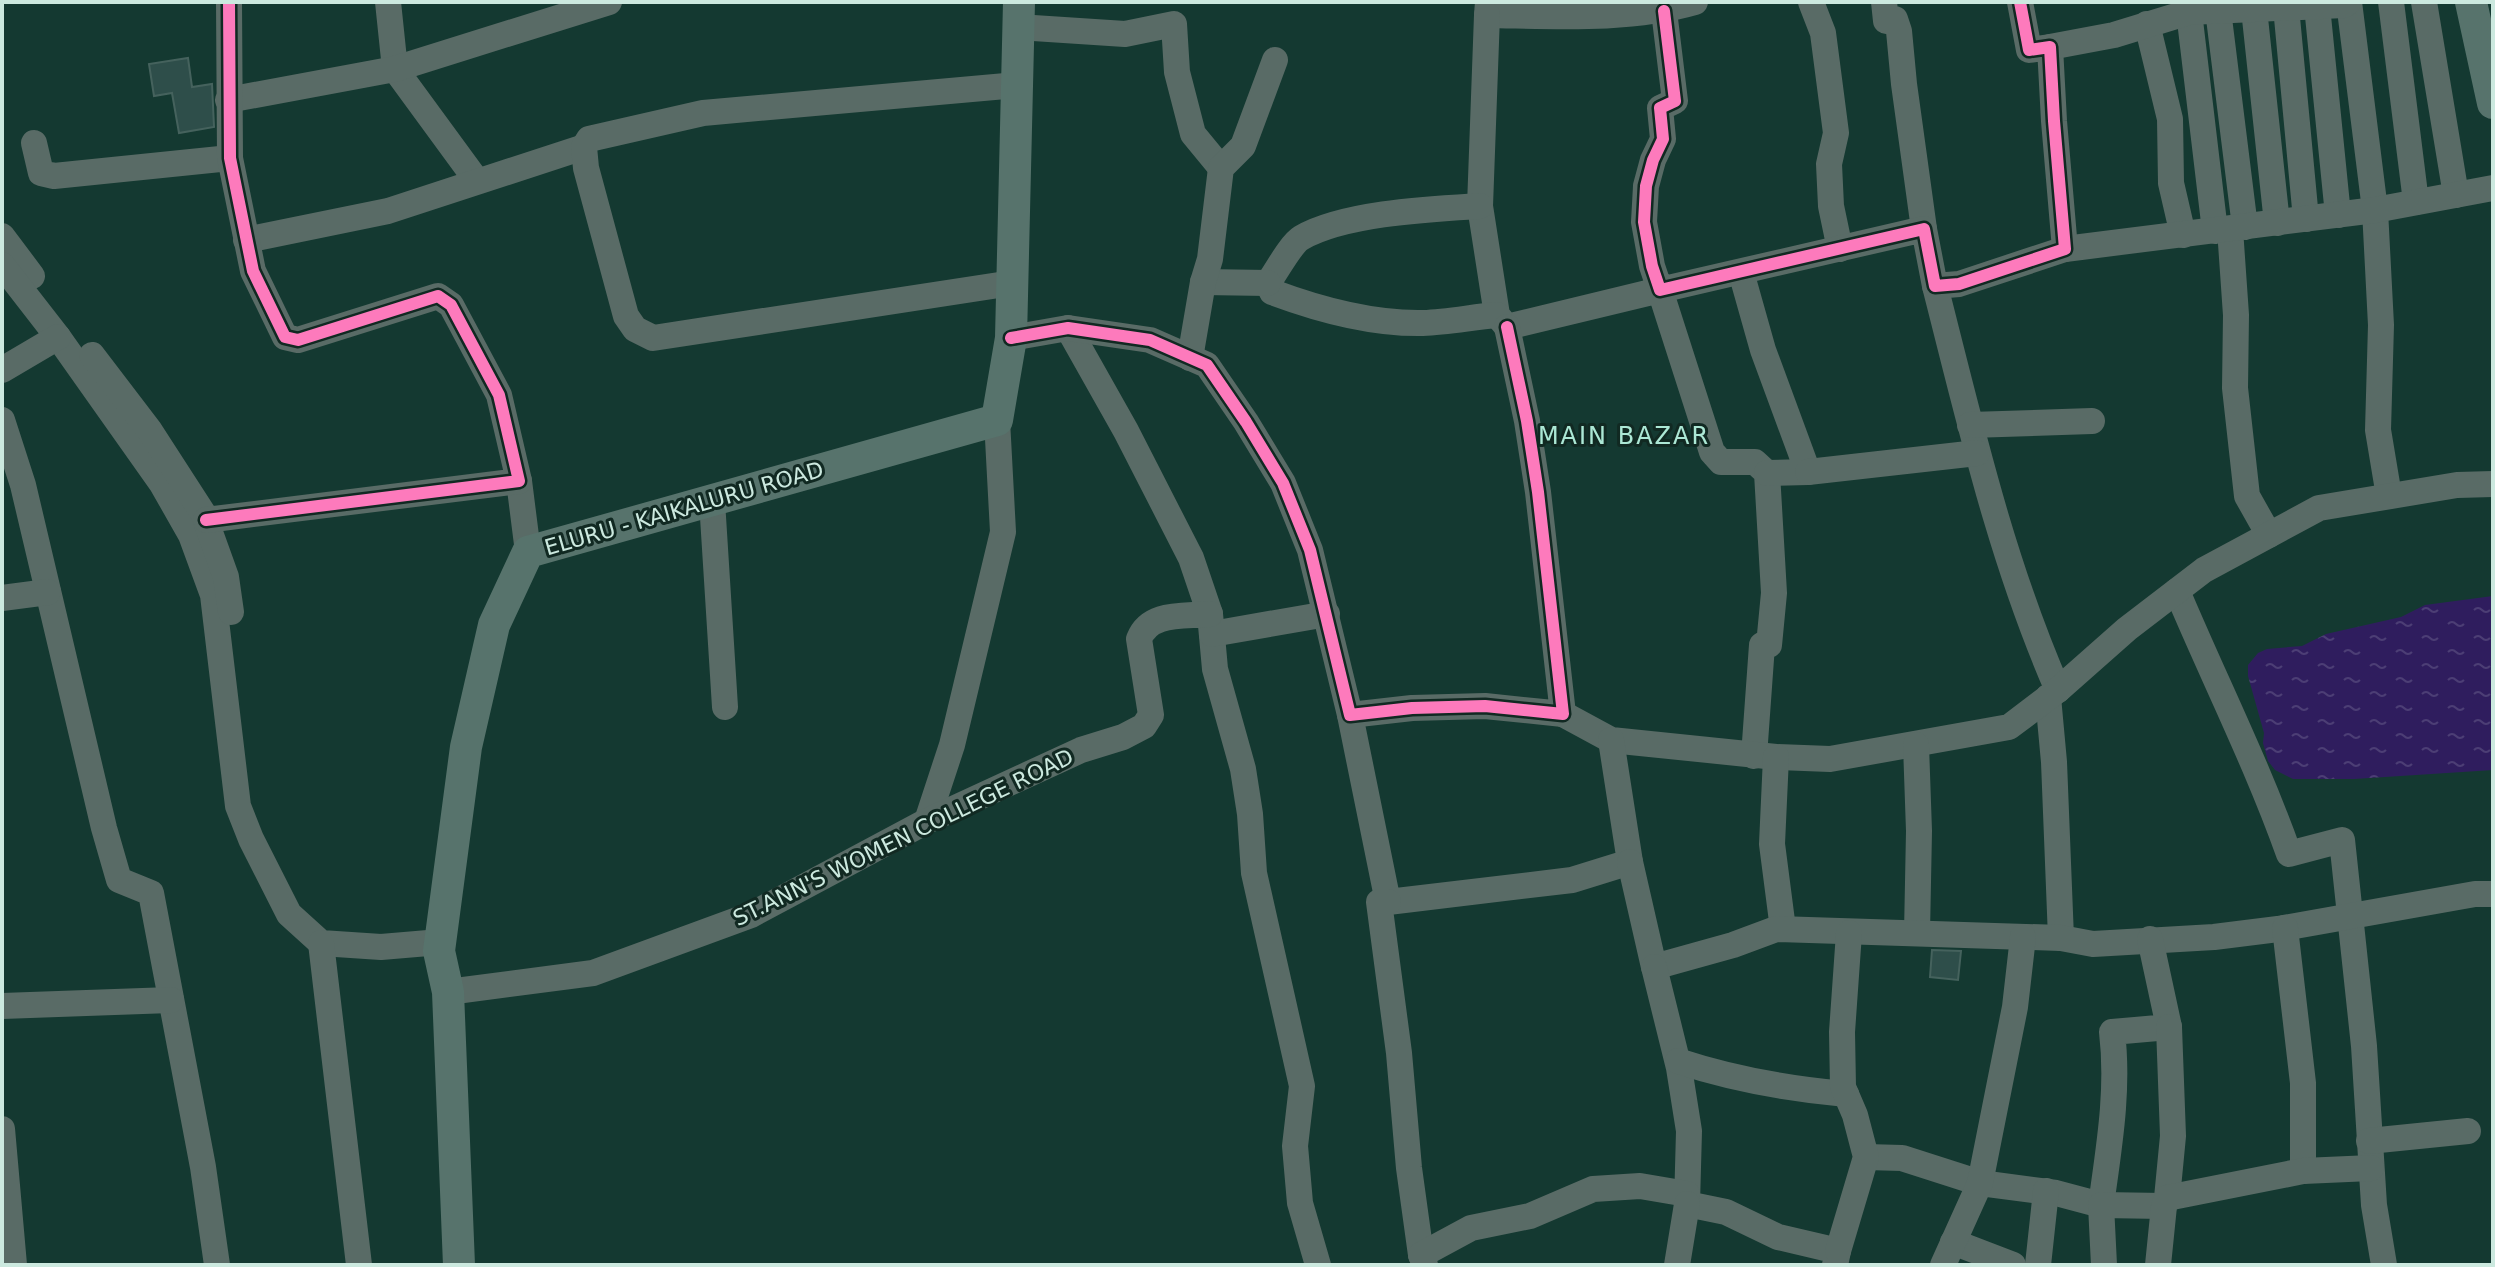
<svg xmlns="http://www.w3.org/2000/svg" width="2495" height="1267" viewBox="0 0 2495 1267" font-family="'DejaVu Sans',sans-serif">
<defs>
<pattern id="water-ripples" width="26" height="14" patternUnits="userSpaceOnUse" patternTransform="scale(2)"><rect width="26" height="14" fill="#2f1d5e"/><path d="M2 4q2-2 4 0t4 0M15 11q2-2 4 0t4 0" fill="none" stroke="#4c3e75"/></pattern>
</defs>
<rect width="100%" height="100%" fill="#143931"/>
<path fill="url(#water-ripples)" d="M2493 596V770L2354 779H2293L2275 770 2268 761 2263 743 2264 733 2248 676V665L2258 653 2267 649 2302 646 2326 634 2401 617 2425 605Z"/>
<g fill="#2e4e4a" stroke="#45625d" stroke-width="2">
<path d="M188 58 192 87 212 84 214 127 179 133 172 93 154 96 149 64Z"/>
<path d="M1932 950 1961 951 1958 980 1930 977Z"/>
</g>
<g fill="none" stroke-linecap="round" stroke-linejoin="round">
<g stroke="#596b66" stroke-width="26">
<path d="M388 2 395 69 477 181"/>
<path d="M1488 2 1487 15C1555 16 1629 21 1695 2"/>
<path d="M1811 2 1823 33 1836 133 1829 164 1831 206 1840 249"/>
<path d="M1884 2 1886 21 1895 19 1899 31 1904 84 1924 229"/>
<path d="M2349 2 2375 210 2381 325 2378 430 2389 496"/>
<path d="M2391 2 2416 202"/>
<path d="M2424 2 2456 195"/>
<path d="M2317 6 2338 215"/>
<path d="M2286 7 2306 219"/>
<path d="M2254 9 2277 223"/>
<path d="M2218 10 2245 227"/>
<path d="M1664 11 1675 101 1660 108 1663 139 1653 160 1646 186 1644 222 1652 266 1660 290 1924 229 1935 286 1959 284 2065 249 2054 121 2050 47 2029 50 2020 2"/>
<path d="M2189 12 2215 231"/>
<path d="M1487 15 1480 206 1497 315 1507 327 1660 290 1712 452 1721 462H1755L1767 473 1774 593 1769 645H1762L1754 756"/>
<path d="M2147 24 2170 119 2171 183 2183 235"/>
<path d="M1018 27 1125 34 1174 24 1177 72 1193 134 1221 168"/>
<path d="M2050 47 2114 35 2189 12 2344 5 2348 2"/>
<path d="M228 100 395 69 609 2"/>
<path d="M34 143 41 173 54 176 230 158"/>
<path d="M1480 206C1431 209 1344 213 1301 238 1291 244 1276 272 1268 283L1272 292C1320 310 1371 324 1423 323 1448 322 1473 317 1497 315"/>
<path d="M2230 229 2236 315 2235 388 2247 496 2269 535"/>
<path d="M2 236 32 276"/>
<path d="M246 240 388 211 584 147"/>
<path d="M2065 249 2375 210 2493 188"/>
<path d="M2 265 58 337 162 484 191 535 213 595 238 806 251 839 289 914 321 943 381 947 440 942"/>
<path d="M1741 272 1763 350 1808 472 1767 473"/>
<path d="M1203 282 1268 283"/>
<path d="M1012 283 653 338 635 329 626 316 586 168 584 147 589 139 703 113 1017 85"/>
<path d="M1935 286C1970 423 2001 560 2058 690"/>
<path d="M1068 328 1126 431 1191 558 1210 614 1215 669 1243 769 1250 814 1254 873 1302 1086 1295 1146 1300 1203 1318 1265"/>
<path d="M1011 338 1068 328 1150 340 1207 365 1246 422 1283 483 1310 550 1350 715 1412 708 1485 706 1563 714 1538 492 1527 421 1507 327"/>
<path d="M92 355 150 431 203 513 226 577 231 612"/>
<path d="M1190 358 1203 282 1210 259 1221 168 1243 146 1275 60"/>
<path d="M2 370 58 337"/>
<path d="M2 420 23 485 104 828 119 880 151 893 203 1167 217 1265"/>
<path d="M1970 425 2092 421"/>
<path d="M1808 472 1977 453"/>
<path d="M519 481 528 552"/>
<path d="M712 501 725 707"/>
<path d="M206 520 519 481 499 395 451 305 438 296 298 340 285 337 253 271 230 158 229 2"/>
<path d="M2177 591C2214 679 2257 764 2289 854L2342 840 2364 1046 2374 1205 2384 1265"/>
<path d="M2 598 48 592"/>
<path d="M1212 634 1327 614"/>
<path d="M2048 697 2054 762 2061 938"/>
<path d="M1563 714 1611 740 1776 757 1830 759 2009 727 2058 690 2127 629 2204 570 2319 508 2457 485 2493 484"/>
<path d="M1350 715 1388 902 1572 880 1630 862 1611 740"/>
<path d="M1916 745 1919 831 1917 933"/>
<path d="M1776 757 1772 844 1783 929"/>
<path d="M927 821 952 745 1003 532 997 420"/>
<path d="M1630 862 1654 967 1733 945 1776 929 2061 938 2093 944 2214 937 2278 929 2475 894H2493"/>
<path d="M1388 902H1379L1399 1053 1409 1168 1421 1255 1425 1265"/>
<path d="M2285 928 2303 1083V1171"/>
<path d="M321 943 359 1265"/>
<path d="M1654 967 1679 1068 1689 1131 1687 1204 1726 1212 1778 1237 1838 1251 1835 1265"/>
<path d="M448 992 593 973 751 915 927 821 1081 750 1123 737 1144 726 1151 715 1139 639C1150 611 1184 617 1210 614"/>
<path d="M2 1006 171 1000"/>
<path d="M1678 1061C1733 1079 1789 1089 1846 1094"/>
<path d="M2 1129 14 1265"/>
<path d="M2369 1141 2468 1131"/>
<path d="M1866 1157 1902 1158 1980 1183 2056 1193 2101 1205C2109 1147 2119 1090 2112 1032L2169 1027 2150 939"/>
<path d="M2167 1198 2173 1136 2169 1027"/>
<path d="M1953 1242 2013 1265"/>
<path d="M1838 1251 1866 1157 1855 1115 1843 1087 1842 1032 1849 933"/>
<path d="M1421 1255 1471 1228 1530 1216 1593 1189 1640 1186 1687 1194"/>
<path d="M1677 1265 1687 1204"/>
<path d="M1943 1265 1980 1183 2015 1007 2023 937"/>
<path d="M2038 1265 2046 1191"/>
<path d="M2104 1265 2101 1205 2164 1206"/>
<path d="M2158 1265 2164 1206 2167 1198 2303 1171 2371 1168"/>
</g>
<g stroke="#57736c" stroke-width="32">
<path d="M2471 2 2493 103"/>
<path d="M459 1265 448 992 439 951 466 747 494 625 528 552 997 420 1011 338 1019 2"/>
</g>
<defs>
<g id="cycleway">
<path d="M1664 11 1675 101 1660 108 1663 139 1653 160 1646 186 1644 222 1652 266 1660 290 1924 229 1935 286 1959 284 2065 249 2054 121 2050 47 2029 50 2020 2"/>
<path d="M1011 338 1068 328 1150 340 1207 365 1246 422 1283 483 1310 550 1350 715 1412 708 1485 706 1563 714 1538 492 1527 421 1507 327"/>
<path d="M206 520 519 481 499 395 451 305 438 296 298 340 285 337 253 271 230 158 229 2"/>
</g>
</defs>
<use href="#cycleway" stroke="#112922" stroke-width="17"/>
<use href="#cycleway" stroke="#fd7abc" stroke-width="12"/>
</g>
<g text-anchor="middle" stroke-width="6" stroke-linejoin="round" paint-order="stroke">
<g font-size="22" fill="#cce9df" stroke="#112922">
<text transform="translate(684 508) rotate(-16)" y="8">ELURU - KAIKALURU ROAD</text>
<text transform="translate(903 837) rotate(-26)" y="8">ST.ANN'S WOMEN COLLEGE ROAD</text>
</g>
<g font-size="24" letter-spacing="2" fill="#ace8d5" stroke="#112922">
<text x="1624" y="444">MAIN BAZAR</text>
</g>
</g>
<rect width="2495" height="1267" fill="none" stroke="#cce9df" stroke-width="8"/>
</svg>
